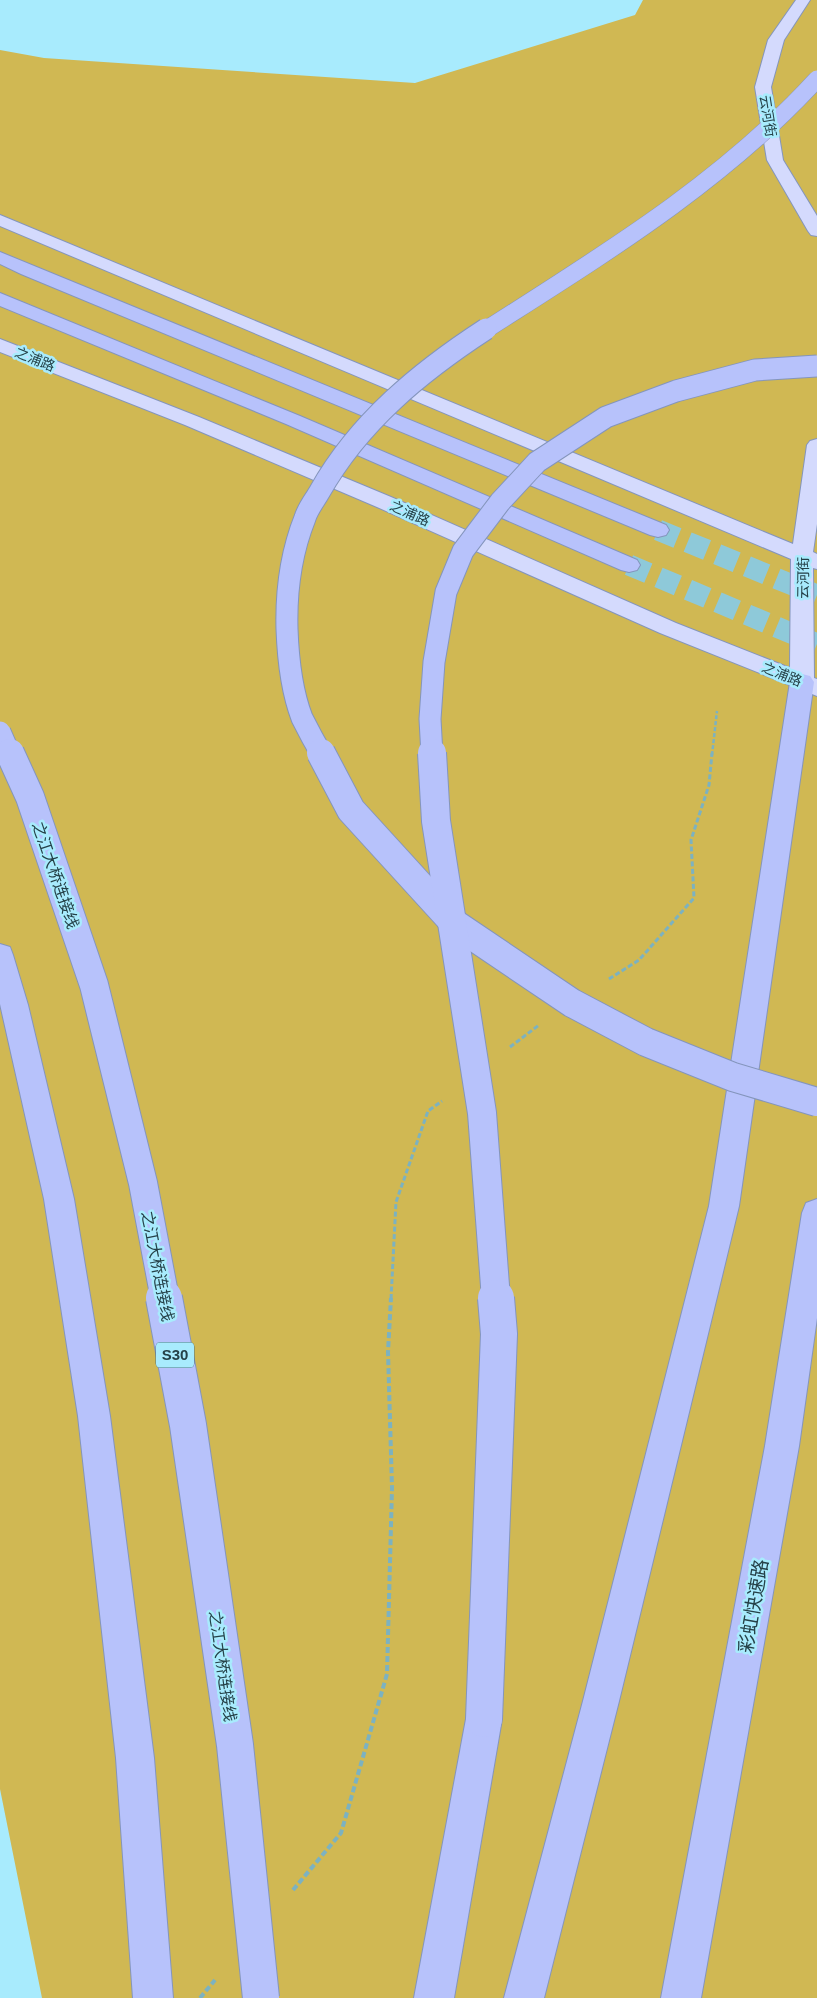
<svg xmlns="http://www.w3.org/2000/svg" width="817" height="1998" viewBox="0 0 817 1998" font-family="Helvetica,'Noto Sans SC',sans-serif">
<rect width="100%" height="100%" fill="#a8ebfd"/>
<path fill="#d0b853" d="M643 0H817V1998H42L0 1789V50L44 58 415 83 635 15Z"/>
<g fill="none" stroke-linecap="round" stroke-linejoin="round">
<g stroke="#8ec9d9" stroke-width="21" stroke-dasharray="21 11" stroke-linecap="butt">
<path d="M658 530 817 595"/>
<path d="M629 565 817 644"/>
</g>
<defs>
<g id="primary">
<path d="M796 0H810L784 40 771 87 783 160 817 216V236L811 235 808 231 767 160 755 87 768 40Z"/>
<path d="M0 215 793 544 807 445 810 441 817 439V524L813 552 817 554V569L813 568 814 678 817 679V696L660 633 377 507 185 425 0 352V339L199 417 391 497 676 623 790 668 791 559 0 226Z"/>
</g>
<g id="highway">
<path d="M0 252 666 525 669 530 666 535 658 537 650 535 21 274 0 264Z"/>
<path d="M0 293 300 416 637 560 640 565 637 570 629 572 621 570 286 424 0 306Z"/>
<path d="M802 674 810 676 814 682 739 1206 619 1701 544 1998H504L583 1701 709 1206 790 682 794 676Z"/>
<path d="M0 944 10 947 13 955 28 1005 74 1199 110 1416 154 1758 173 1998H133L116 1758 78 1416 44 1199 0 1004Z"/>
<path d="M817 1199V1318L799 1446 701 1998H661L765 1446 802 1213 806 1203Z"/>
<path d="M484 1701 497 1706 502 1719 454 1998H414L466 1719 471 1706Z"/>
</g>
</defs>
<use href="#primary" stroke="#8495bc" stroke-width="2"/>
<use href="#highway" stroke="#8495bc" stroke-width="2"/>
<path stroke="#7cb2c1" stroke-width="2.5" stroke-dasharray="4 2" stroke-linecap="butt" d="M712 755 717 711"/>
<g stroke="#7cb2c1" stroke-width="3" stroke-dasharray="5 2.5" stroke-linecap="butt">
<path d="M609 979 639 960 694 898 691 840 709 785 712 753"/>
<path d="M510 1047 539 1025"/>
<path d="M391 1299 396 1202 428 1111 442 1101"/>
</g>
<g stroke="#7cb2c1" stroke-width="4" stroke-dasharray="6 3" stroke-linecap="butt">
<path d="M293 1890 341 1833 387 1674 392 1488 388 1352 391 1298"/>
<path d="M200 1998 215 1980"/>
</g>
<use href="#primary" fill="#d4dafd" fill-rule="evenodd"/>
<use href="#highway" fill="#b7c2fb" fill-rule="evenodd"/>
<defs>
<path id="highway-bridge-far3" d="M484 331C601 256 722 183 817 79"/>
<g id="highway-bridge-far2">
<path d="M0 732 10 755"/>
<path d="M322 755C315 743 308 730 302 718 292 692 288 657 287 629 286 592 291 553 305 518 308 508 315 500 320 491 359 422 420 372 486 329"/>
<path d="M432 755 430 719 434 662 446 592 463 551 500 502 537 462 606 417 676 391 755 370 817 366"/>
</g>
<g id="highway-bridge-far1">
<path d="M10 753 30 797 94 985 143 1183 165 1299"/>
<path d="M321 753 351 810 455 924 572 1003 646 1042 733 1077 817 1102"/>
<path d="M432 753 436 821 482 1113 496 1299"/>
</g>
<g id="highway-bridge">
<path d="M164 1298 188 1425 235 1745 261 1998"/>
<path d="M484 1719 499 1334 496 1298"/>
</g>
</defs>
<use href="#highway-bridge-far3" stroke="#8495bc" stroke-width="18" stroke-linecap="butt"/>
<use href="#highway-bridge-far2" stroke="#8495bc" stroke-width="23" stroke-linecap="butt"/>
<use href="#highway-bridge-far1" stroke="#8495bc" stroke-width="30" stroke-linecap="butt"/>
<use href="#highway-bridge" stroke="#8495bc" stroke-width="38" stroke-linecap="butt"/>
<use href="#highway-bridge-far3" stroke="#b7c2fb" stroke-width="17"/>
<use href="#highway-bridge-far2" stroke="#b7c2fb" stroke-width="21"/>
<use href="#highway-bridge-far1" stroke="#b7c2fb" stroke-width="28"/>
<use href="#highway-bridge" stroke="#b7c2fb" stroke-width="36"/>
</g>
<g text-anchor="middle" stroke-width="5" stroke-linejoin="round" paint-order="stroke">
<g font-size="14" fill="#254148" stroke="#a8ebfd">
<text transform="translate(768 116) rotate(81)" y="5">云河街</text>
<text transform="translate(35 359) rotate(22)" y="5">之浦路</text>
<text transform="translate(410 513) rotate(24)" y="5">之浦路</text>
<text transform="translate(803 578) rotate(-89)" y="5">云河街</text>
<text transform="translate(782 674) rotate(22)" y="5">之浦路</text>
</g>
<rect fill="#a8ebfd" stroke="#4c747e" stroke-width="1" x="156" y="1342.5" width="38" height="25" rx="4"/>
<g font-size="15" font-weight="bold" fill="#254148">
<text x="175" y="1360">S30</text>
</g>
<g font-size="16" fill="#254148" stroke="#a8ebfd">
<text transform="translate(56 875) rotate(71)" y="6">之江大桥连接线</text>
<text transform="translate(158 1266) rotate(79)" y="6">之江大桥连接线</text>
<text transform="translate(223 1666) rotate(82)" y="6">之江大桥连接线</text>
</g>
<g font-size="19" fill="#254148" stroke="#a8ebfd">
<text transform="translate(753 1606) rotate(-80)" y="7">彩虹快速路</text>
</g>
</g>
</svg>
